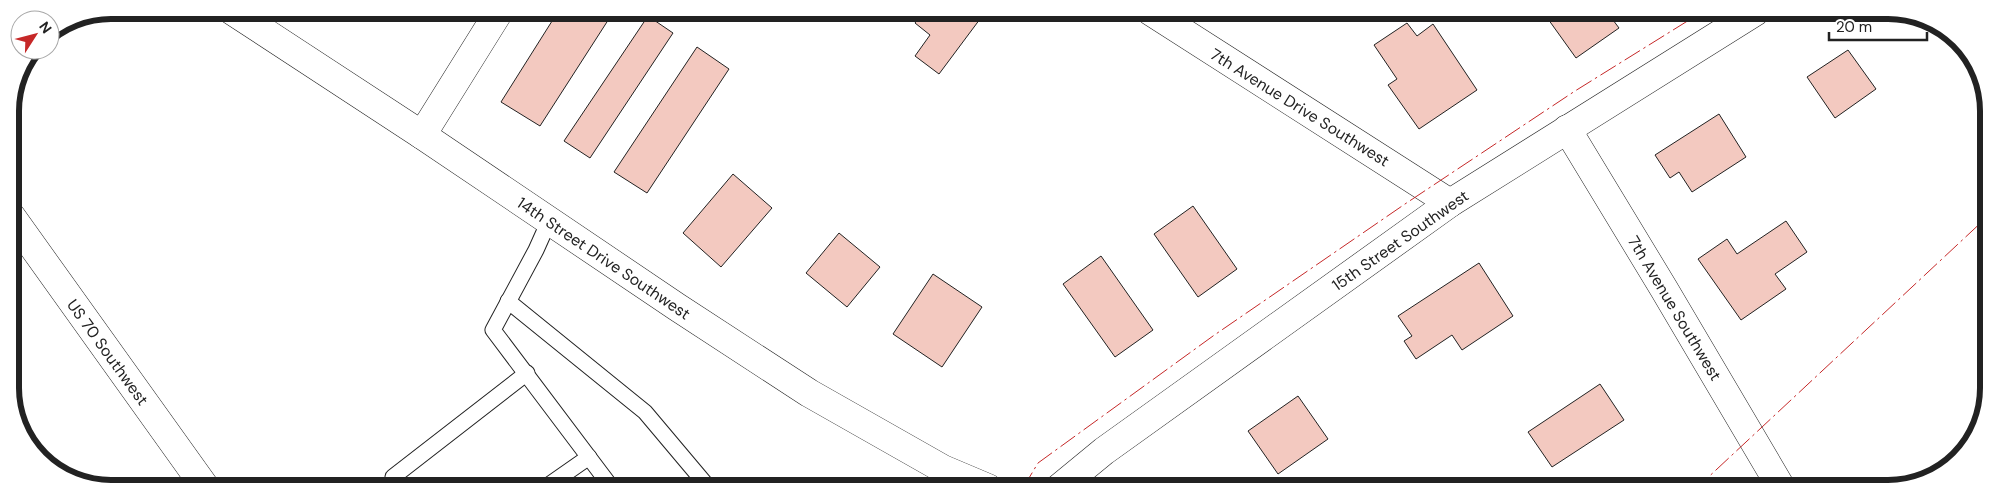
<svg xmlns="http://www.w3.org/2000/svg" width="1999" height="499" viewBox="0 0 1999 499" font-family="'DM Sans',sans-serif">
<rect width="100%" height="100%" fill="#fff"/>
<g fill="#f3c9c0" stroke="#222">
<path d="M559 10 614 11 540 126 501 102Z"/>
<path d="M924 11H986L939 74 915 56 930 35 915 23Z"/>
<path d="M1543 12H1607L1619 28 1576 58Z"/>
<path d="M648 16 673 33 590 158 564 141Z"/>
<path d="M1407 23 1417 36 1433 24 1477 90 1419 129 1388 85 1397 79 1374 45Z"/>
<path d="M1940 29 1960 40V41L1951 47Z"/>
<path d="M697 47 729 69 647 193 614 172Z"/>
<path d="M1848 50 1876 89 1835 118 1807 77Z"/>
<path d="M1719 114 1746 157 1692 192 1679 172 1670 178 1655 155Z"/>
<path d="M733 174 772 208 721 267 683 233Z"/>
<path d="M1193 206 1237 269 1198 297 1154 234Z"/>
<path d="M1786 221 1807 252 1775 274 1786 289 1741 320 1698 259 1727 239 1737 254Z"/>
<path d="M839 233 880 267 847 307 806 273Z"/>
<path d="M1101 256 1153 330 1115 357 1063 284Z"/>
<path d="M1479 263 1513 316 1462 350 1452 335 1416 359 1404 341 1412 336 1398 316Z"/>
<path d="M933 274 982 307 942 367 893 334Z"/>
<path d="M1600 384 1624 420 1552 467 1528 432Z"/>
<path d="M1298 396 1328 439 1278 474 1248 431Z"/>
</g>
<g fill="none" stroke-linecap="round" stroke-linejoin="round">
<defs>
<g id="lane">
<path d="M549 221 536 250 493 330 612 488"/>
<path d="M508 301 645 412 709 488"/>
<path d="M400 487 393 477 527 373"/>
<path d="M546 487 589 457"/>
</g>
<g id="street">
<path d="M231 10 422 135 677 307 809 393 943 469 988 488"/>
<path d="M1150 11 1450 203"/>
<path d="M1567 129 1664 289 1782 489"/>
<path d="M422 135 500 10"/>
<path d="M1059 488 1104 451 1450 203 1755 12"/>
</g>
<path id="primary" d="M11 216 205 487"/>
</defs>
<use href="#lane" stroke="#222" stroke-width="17"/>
<use href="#street" stroke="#222" stroke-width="29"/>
<use href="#primary" stroke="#222" stroke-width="29"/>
<use href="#lane" stroke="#fff" stroke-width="15"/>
<use href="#street" stroke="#fff" stroke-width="28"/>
<use href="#primary" stroke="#fff" stroke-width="28"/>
<g stroke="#c62828" stroke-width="1" stroke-dasharray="18 4 2.5 4" stroke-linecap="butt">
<path d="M1023 488 1038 463 1213 336 1405 204 1575 91 1702 12"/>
<path d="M1694 489 1701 484 1987 217"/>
</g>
</g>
<g text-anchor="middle" stroke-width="4" stroke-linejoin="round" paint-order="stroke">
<g font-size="16" fill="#222" stroke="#fff">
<text transform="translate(1300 107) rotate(32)" y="6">7th Avenue Drive Southwest</text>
<text transform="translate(1400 240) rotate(-35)" y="6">15th Street Southwest</text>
<text transform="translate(604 258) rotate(34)" y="6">14th Street Drive Southwest</text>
<text transform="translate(1675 308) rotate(59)" y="6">7th Avenue Southwest</text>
<text transform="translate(108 352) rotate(54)" y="6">US 70 Southwest</text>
</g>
</g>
<path d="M0 0H1999V499H0ZM111 19H1888A92 92 0 0 1 1980 111V388A92 92 0 0 1 1888 480H111A92 92 0 0 1 19 388V111A92 92 0 0 1 111 19Z" fill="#fff" fill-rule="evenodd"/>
<path fill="none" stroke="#222" stroke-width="6" d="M111 19H1888A92 92 0 0 1 1980 111V388A92 92 0 0 1 1888 480H111A92 92 0 0 1 19 388V111A92 92 0 0 1 111 19Z"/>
<g transform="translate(35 35) rotate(54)"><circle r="24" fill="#ffffff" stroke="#a7a7a7"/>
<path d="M0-4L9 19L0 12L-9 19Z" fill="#c62828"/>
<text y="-8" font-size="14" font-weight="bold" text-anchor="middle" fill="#222222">N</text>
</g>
<path d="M1829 32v8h98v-8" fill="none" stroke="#222222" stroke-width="2.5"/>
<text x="1836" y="32" font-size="15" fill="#222222" stroke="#ffffff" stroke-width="4" paint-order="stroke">20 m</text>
</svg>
